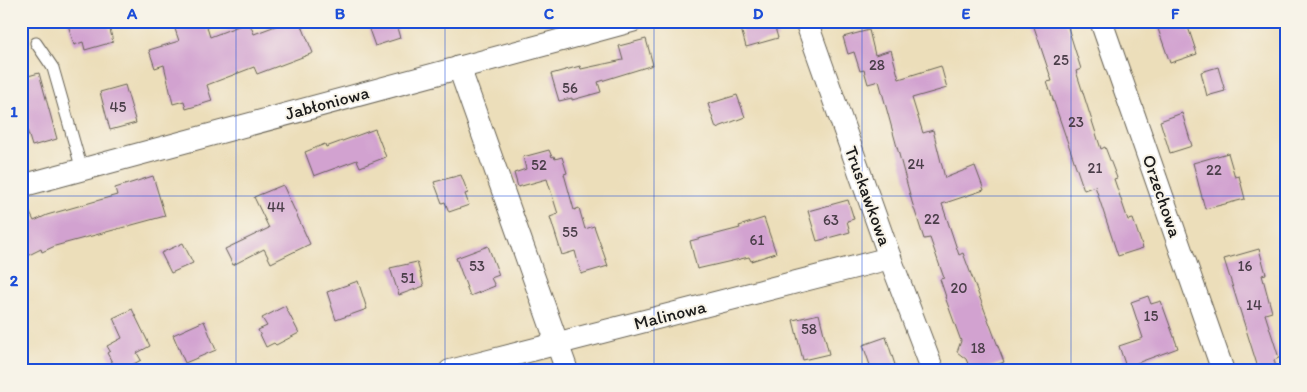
<svg xmlns="http://www.w3.org/2000/svg" width="1307" height="392" viewBox="0 0 1307 392" font-family="Itim,sans-serif">
<rect width="100%" height="100%" fill="#f7f3e8"/>
<filter id="ink" filterUnits="userSpaceOnUse"><feTurbulence type="fractalNoise" baseFrequency=".02" numOctaves="2"/><feDisplacementMap in="SourceGraphic" scale="10" xChannelSelector="R" yChannelSelector="G"/><feConvolveMatrix kernelMatrix="1 2 1 2 8 2 1 2 1" color-interpolation-filters="sRGB"/></filter>
<filter id="wash" filterUnits="userSpaceOnUse"><feTurbulence type="fractalNoise" baseFrequency=".0096" numOctaves="4" result="noise"/><feDisplacementMap in="SourceGraphic" scale="20" xChannelSelector="R" yChannelSelector="G"/><feGaussianBlur stdDeviation="1.12" result="paint"/><feColorMatrix in="noise" values="0 0 0 0 0 0 0 0 0 0 0 0 0 0 0 0 0 1.4 0 .05"/><feComposite in="paint" operator="in"/></filter>
<g filter="url(#wash)">
<rect width="100%" height="100%" fill="#ecdeba"/>
<g id="blocks">
<g fill="#d2a2d0">
<path d="M67 21H108L113 42 85 50 83 42 74 45Z"/>
<path d="M188 21H205L210 37 249 22 254 34 289 21H300L313 53 257 74 254 67 207 85 212 101 186 109 184 101 173 104 164 65 155 68 149 50 179 41 174 26Z"/>
<path d="M366 21H395L400 38 375 46Z"/>
<path d="M739 21H773L778 38 746 47Z"/>
<path d="M1032 21H1066L1081 69 1076 71 1101 149 1105 147 1117 178 1114 179 1128 220 1133 219 1143 248 1118 256 1095 186 1084 190 1047 82 1052 81Z"/>
<path d="M1173 21H1186L1197 54 1170 63 1157 26Z"/>
<path d="M869 30 875 55 891 50 899 79 941 66 947 88 912 98 923 133 933 130 945 178 975 166 984 190 942 204 959 255 963 253 1004 362 981 371H971L966 359 957 352 961 341 945 297H946L940 279 944 278 930 238 924 239 912 202 879 81 868 84 864 70 860 71 854 52 848 54 843 37Z"/>
<path d="M646 39 653 65 598 82 601 92 572 100V98L559 101 551 74 580 66 581 69 623 60 619 46Z"/>
<path d="M1218 67 1225 91 1207 96 1201 72Z"/>
<path d="M39 73 57 139 32 146 21 110V78Z"/>
<path d="M125 85 136 123 110 130 100 92Z"/>
<path d="M737 95 745 117 716 128 708 104Z"/>
<path d="M1182 113 1192 146 1170 153 1160 121Z"/>
<path d="M375 129 386 157 360 167 357 160 314 176 305 152 325 144 326 147Z"/>
<path d="M549 150 552 157 554 156 555 159 562 157 567 173 564 174 574 210 579 208 585 229 594 226 608 266 581 274 575 251 562 255 550 217 558 214 547 179 518 187 514 173 526 169 523 157Z"/>
<path d="M1228 153 1235 177 1239 176 1245 199 1205 209 1193 163Z"/>
<path d="M461 175 468 193 465 194 469 205 449 212 445 202 442 203 434 182Z"/>
<path d="M153 176 165 216 55 246 42 252 41 249 21 259V199H23L34 221 47 215 117 195 115 188Z"/>
<path d="M283 185 310 244 271 263 264 249 233 265 225 249 269 228 254 197Z"/>
<path d="M848 200 854 219 847 221 850 232 817 241 808 211Z"/>
<path d="M764 218 776 253 751 261 749 257 697 269 690 241 740 228 739 226Z"/>
<path d="M183 243 193 263 171 273 161 253Z"/>
<path d="M488 246 499 275 491 278 495 286 470 296 456 258Z"/>
<path d="M1259 249 1266 274 1262 275 1272 312 1265 314 1279 358 1274 360 1277 371H1259L1224 259Z"/>
<path d="M417 262 424 286 399 295 390 268Z"/>
<path d="M358 281 367 309 336 320 327 292Z"/>
<path d="M1148 296 1151 304 1161 301 1178 348 1126 367 1119 346 1143 338 1131 302Z"/>
<path d="M285 306 299 333 276 345 274 343 266 347 258 330 267 326 262 318Z"/>
<path d="M132 309 150 346 137 353 141 360 121 371H117L107 353 110 351 107 346 122 338 113 318Z"/>
<path d="M819 314 829 354 803 360 793 320Z"/>
<path d="M204 321 216 350 185 363 173 335Z"/>
<path d="M886 337 897 371H872L863 345Z"/>
</g>
</g>
</g>
<g filter="url(#ink)">
<use href="#blocks" fill-opacity="0" stroke="#656053" stroke-width="1"/>
<g fill="none" stroke-linecap="round" stroke-linejoin="round">
<defs>
<path id="lane" d="M36 43 53 68 82 170"/>
<g id="street">
<path d="M806 21 890 258 933 371"/>
<path d="M1101 21 1223 371"/>
<path d="M459 67 567 371"/>
<path d="M21 186 632 21"/>
<path d="M450 371 890 258"/>
</g>
</defs>
<use href="#lane" stroke="#656053" stroke-width="13"/>
<use href="#street" stroke="#656053" stroke-width="24"/>
<use href="#lane" stroke="#fff" stroke-width="11"/>
<use href="#street" stroke="#fff" stroke-width="22"/>
</g>
</g>
<path fill="none" stroke="#1d4ed8" stroke-width="1" stroke-opacity="0.55" d="M236 21V371M445 21V371M654 21V371M862 21V371M1071 21V371M21 196H1286"/>
<g text-anchor="middle" stroke-width="4" stroke-linejoin="round" paint-order="stroke">
<g font-size="15" fill="#4a3e49">
<text x="1061" y="65">25</text>
<text x="877" y="70">28</text>
<text x="570" y="93">56</text>
<text x="118" y="112">45</text>
<text x="1076" y="127">23</text>
<text x="916" y="169">24</text>
<text x="539" y="170">52</text>
<text x="1095" y="173">21</text>
<text x="1214" y="175">22</text>
<text x="276" y="212">44</text>
<text x="932" y="224">22</text>
<text x="831" y="225">63</text>
<text x="570" y="237">55</text>
<text x="757" y="245">61</text>
<text x="477" y="271">53</text>
<text x="1245" y="271">16</text>
<text x="408" y="283">51</text>
<text x="959" y="293">20</text>
<text x="1254" y="310">14</text>
<text x="1151" y="321">15</text>
<text x="809" y="334">58</text>
<text x="978" y="353">18</text>
</g>
<g font-size="18" fill="#1c1c1c" stroke="#f7f3e8">
<text transform="translate(327 103) rotate(-15)" y="6">Jabłoniowa</text>
<text transform="translate(868 196) rotate(70)" y="6">Truskawkowa</text>
<text transform="translate(1162 196) rotate(71)" y="6">Orzechowa</text>
<text transform="translate(670 315) rotate(-14)" y="6">Malinowa</text>
</g>
</g>
<rect width="1307" height="392" fill="none" stroke="#f7f3e8" stroke-width="55"/>
<rect x="28" y="28" width="1252" height="336" fill="none" stroke="#1d4ed8" stroke-width="2"/>
<g font-size="16" text-anchor="middle" font-weight="bold" fill="#1d4ed8">
<text x="132" y="19">A</text>
<text x="340" y="19">B</text>
<text x="549" y="19">C</text>
<text x="758" y="19">D</text>
<text x="966" y="19">E</text>
<text x="1175" y="19">F</text>
<text x="14" y="117">1</text>
<text x="14" y="286">2</text>
</g>
</svg>
